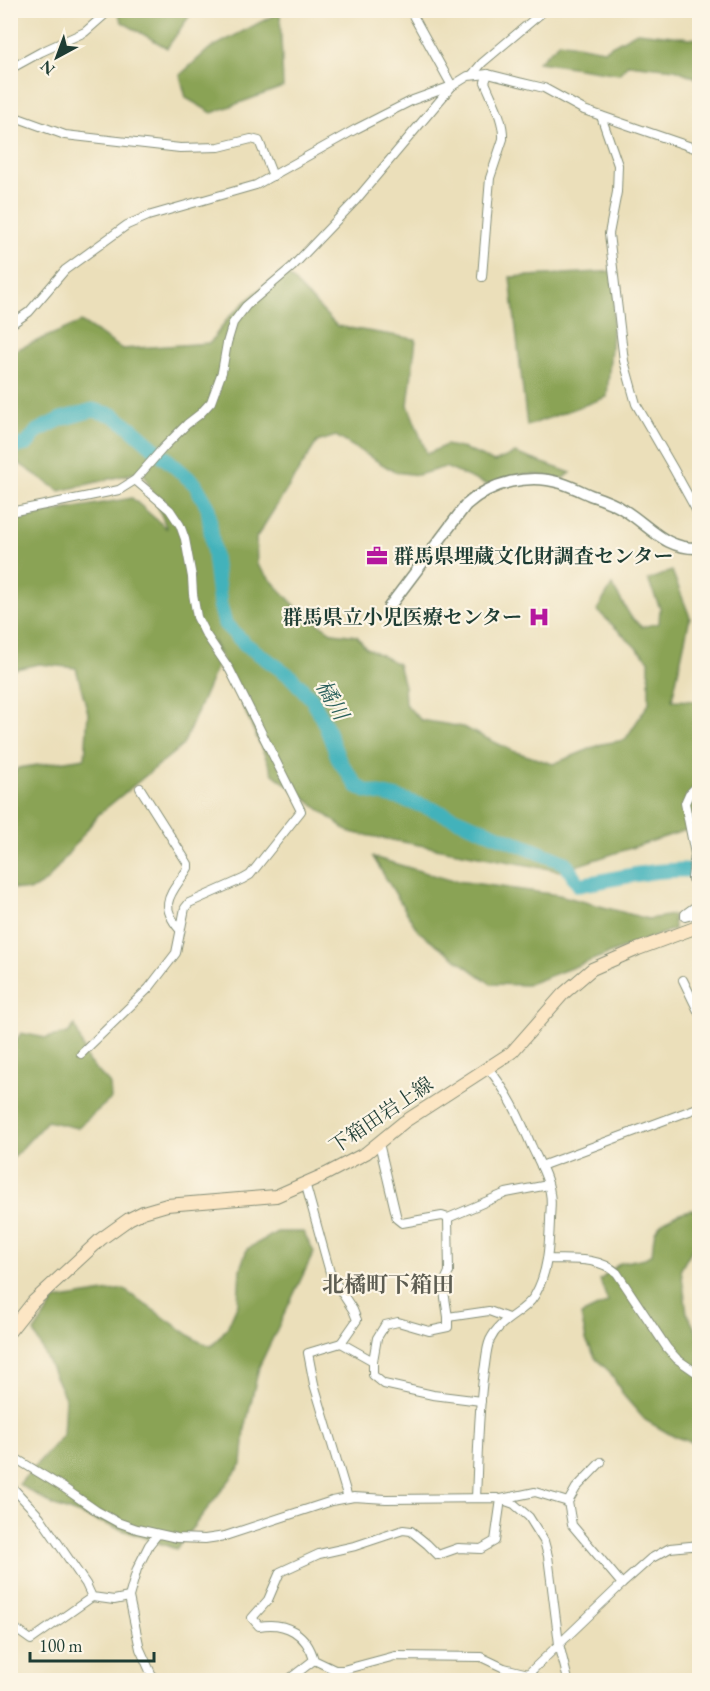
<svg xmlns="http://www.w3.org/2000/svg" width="710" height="1691" viewBox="0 0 710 1691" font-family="'EB Garamond','Noto Serif JP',serif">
<rect width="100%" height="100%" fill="#fcf5e5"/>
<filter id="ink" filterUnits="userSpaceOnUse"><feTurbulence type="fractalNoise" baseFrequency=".0167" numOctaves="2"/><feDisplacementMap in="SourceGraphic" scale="12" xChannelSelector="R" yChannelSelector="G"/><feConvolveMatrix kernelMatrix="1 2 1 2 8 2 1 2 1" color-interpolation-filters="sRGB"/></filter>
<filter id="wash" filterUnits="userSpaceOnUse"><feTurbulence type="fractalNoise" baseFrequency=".008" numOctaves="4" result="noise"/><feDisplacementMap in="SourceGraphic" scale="24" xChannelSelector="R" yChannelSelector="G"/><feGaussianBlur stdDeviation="1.35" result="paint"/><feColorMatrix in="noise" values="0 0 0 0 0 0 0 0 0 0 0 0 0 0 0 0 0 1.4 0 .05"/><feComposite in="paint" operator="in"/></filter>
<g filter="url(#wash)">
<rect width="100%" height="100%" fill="#ebdfba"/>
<g fill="#8aa354" stroke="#547044" stroke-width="1.5">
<path d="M117 11H193L167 48 122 22Z"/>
<path d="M280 12 283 87 212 113 186 98 180 75 209 49Z"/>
<path d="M637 32 699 39V79L675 69 628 64 619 74 538 62 560 42 604 50Z"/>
<path d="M617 271 607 397 527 426 510 277Z"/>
<path d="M285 272 337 326 416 339 408 405 427 454 446 445 465 449 494 462 515 453 571 473 560 480 538 475H519L487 485 445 467 418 475 395 472 336 436 317 442 256 538 257 565 299 610 333 633 357 636 365 647 398 664 404 686 405 704 421 720 463 727 513 751 553 764 602 744 625 740 649 703V660L597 610 612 585 631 617 642 627 659 623 660 608 648 580 672 571 690 617 672 700 699 701V826L560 871 349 832 273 774 213 639 219 661 183 745 99 814 47 881 30 891 11 888V778L18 768 85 758 88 713 76 668 39 664 11 670V519L132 498 167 529 143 471 60 491 11 458V352L81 322 122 349 210 343 228 318 260 289Z"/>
<path d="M373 857 450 880 559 895 648 919 673 915 674 929 526 985 491 984 418 931Z"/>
<path d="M75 1025 88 1061 110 1084 111 1099 77 1128 47 1121 11 1160V1045L14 1044 21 1033 46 1038 68 1033Z"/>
<path d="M699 1209V1242H696L681 1269 687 1313 699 1337V1445L673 1436 645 1420 624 1396 610 1372 596 1359 586 1340 581 1315 608 1302 600 1280 620 1263 645 1258 652 1254C653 1247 653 1235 656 1230 665 1216 685 1210 699 1209Z"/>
<path d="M277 1232H303L314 1252 259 1367 245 1429 242 1464 176 1549 52 1505 19 1484 63 1435 65 1398 34 1332 55 1300 123 1289 198 1341 212 1346 227 1328 238 1303 240 1269 247 1249Z"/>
</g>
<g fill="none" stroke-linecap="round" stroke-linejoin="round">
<path stroke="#42b2bb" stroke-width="15" d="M10 448 27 444 37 431 61 419 93 410 113 415 131 428 195 484 208 507 220 605 225 624 245 644 290 676 312 699 325 724 339 760 357 786 366 791 399 798 432 809 565 863 579 885C618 879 661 866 700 871"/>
</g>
</g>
<g filter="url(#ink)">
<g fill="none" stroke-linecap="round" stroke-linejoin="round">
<defs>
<g id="minor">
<path d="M410 10 452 86"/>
<path d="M10 69 41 52 85 32 110 10"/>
<path d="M472 75 482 63 545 10"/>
<path d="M10 113 18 118 65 135 180 148 219 147 251 139 259 141 273 176"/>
<path d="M601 116 618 165 617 192 609 234 624 361 636 404 673 468 700 517"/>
<path d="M482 277 490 178 503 139C504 119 492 100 485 82L488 74"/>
<path d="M10 325 29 312 65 270 127 225 148 216 256 185 356 129 413 100 452 86"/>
<path d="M10 512 119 490 135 480 164 447 187 424 200 414 211 402 222 372 227 343 233 323 246 306 292 267 356 200 452 86 468 76 488 74 519 82 544 88 584 110 700 150"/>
<path d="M700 783 689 794 685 803 695 854 692 879 700 888"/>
<path d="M140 788 188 864V868C173 893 156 902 180 930"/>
<path d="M700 903 685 914V917L700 913"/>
<path d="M683 980 700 1015"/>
<path d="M81 1054 149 988 176 953 185 908 189 903 243 879 250 875 301 811 230 670 205 633 197 617 193 594 192 577 185 539 180 525 170 510 135 480"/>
<path d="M379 1143 397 1219 402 1223 442 1216 448 1218"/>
<path d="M541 1166 700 1107"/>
<path d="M306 1186 331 1276 353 1310 357 1320 341 1343 308 1353 314 1384 348 1498"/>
<path d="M548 1259C571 1260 598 1256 617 1273L667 1348 677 1359 700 1375"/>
<path d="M508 1318 489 1311 448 1317 443 1285 449 1272 448 1218 506 1193 548 1185"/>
<path d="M341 1343 373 1361V1375L384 1384 433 1395 481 1401"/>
<path d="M373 1361 377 1338 385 1325 398 1322 429 1331 448 1327V1317"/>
<path d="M10 1455 64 1488 97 1511 117 1522 137 1529 177 1538 205 1539 225 1536 332 1501 354 1497 386 1499 497 1498 514 1504 529 1517 544 1541 548 1556 559 1644 568 1680"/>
<path d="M601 1462 576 1488 568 1502 572 1525 622 1584"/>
<path d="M10 1485 40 1517 86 1584 92 1597 114 1600 129 1597"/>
<path d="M476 1498C478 1456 478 1413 484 1371 486 1361 486 1349 490 1340 501 1317 524 1314 535 1295 548 1272 549 1247 550 1221 550 1212 552 1202 550 1193 548 1177 539 1162 532 1147 519 1117 509 1093 488 1068"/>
<path d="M10 1625 31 1640 92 1597"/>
<path d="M528 1674 622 1584 650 1559 670 1548 700 1545"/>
<path d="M154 1680 140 1649 129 1597 137 1569 149 1545 157 1535"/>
<path d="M288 1680 314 1660"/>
<path d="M539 1680 528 1674 504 1668 481 1657 395 1656 343 1670H335L314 1660C307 1634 286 1621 259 1626L252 1618 268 1600 280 1572 319 1554 355 1546 403 1530 411 1531 427 1544 438 1555 458 1548 481 1549 495 1541 501 1499 535 1492 568 1502"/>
</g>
<path id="tertiary" d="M389 607 466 505C491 482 529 473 561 483 571 486 581 491 590 495 602 499 614 503 624 510 650 526 665 550 700 548"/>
<path id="secondary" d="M10 1331 33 1302 101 1239 129 1219 143 1212 167 1205 276 1196 326 1174 366 1153 404 1122 512 1052 563 994 592 969 638 949 700 926"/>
</defs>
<use href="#minor" stroke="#858e77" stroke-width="10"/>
<use href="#tertiary" stroke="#858e77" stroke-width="13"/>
<use href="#secondary" stroke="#858e77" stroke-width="14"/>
<use href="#minor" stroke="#fff" stroke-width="8"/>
<use href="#tertiary" stroke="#fff" stroke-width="10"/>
<use href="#secondary" stroke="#fce6c4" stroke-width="12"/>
</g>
</g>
<defs>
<symbol id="office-bare" viewBox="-9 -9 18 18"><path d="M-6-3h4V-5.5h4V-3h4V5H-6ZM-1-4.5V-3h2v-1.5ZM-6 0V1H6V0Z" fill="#b5179e" stroke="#fcf5e5" stroke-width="2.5" paint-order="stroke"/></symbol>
<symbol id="hospital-bare" viewBox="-9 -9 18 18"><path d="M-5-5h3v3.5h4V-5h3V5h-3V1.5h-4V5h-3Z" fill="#b5179e" stroke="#fcf5e5" stroke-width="2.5" paint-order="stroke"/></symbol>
</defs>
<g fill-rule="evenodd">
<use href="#office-bare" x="362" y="541" width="30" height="30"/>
<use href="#hospital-bare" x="524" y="602" width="30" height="30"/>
</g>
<g text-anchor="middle" stroke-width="4.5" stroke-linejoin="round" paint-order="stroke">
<g font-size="20" font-weight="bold" fill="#1f3d34" stroke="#fcf5e5" text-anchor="start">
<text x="394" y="563">群馬県埋蔵文化財調査センター</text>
<text x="522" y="624" text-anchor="end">群馬県立小児医療センター</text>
</g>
<g font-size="20" fill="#1f3d34" stroke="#fcf5e5">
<text transform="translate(381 1115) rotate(-34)" y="7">下箱田岩上線</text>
</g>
<g font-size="21" font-style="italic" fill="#2a605c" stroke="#fcf5e5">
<text transform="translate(332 700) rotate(60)" y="7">橘川</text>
</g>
<g font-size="22" font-weight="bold" fill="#5d5d52" stroke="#fcf5e5">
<text x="388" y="1292">北橘町下箱田</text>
</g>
</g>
<rect width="710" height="1691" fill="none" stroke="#fcf5e5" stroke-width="36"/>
<g transform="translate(57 57) rotate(221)" stroke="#fcf5e5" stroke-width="4.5" paint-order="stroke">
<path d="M0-4.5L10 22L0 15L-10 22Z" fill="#1f3d34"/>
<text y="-9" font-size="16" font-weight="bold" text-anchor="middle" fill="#1f3d34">N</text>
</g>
<path d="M30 1652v9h124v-9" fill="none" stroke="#1f3d34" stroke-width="3"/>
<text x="39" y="1652" font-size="18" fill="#1f3d34" stroke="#fcf5e5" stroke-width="4.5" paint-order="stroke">100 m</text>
</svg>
